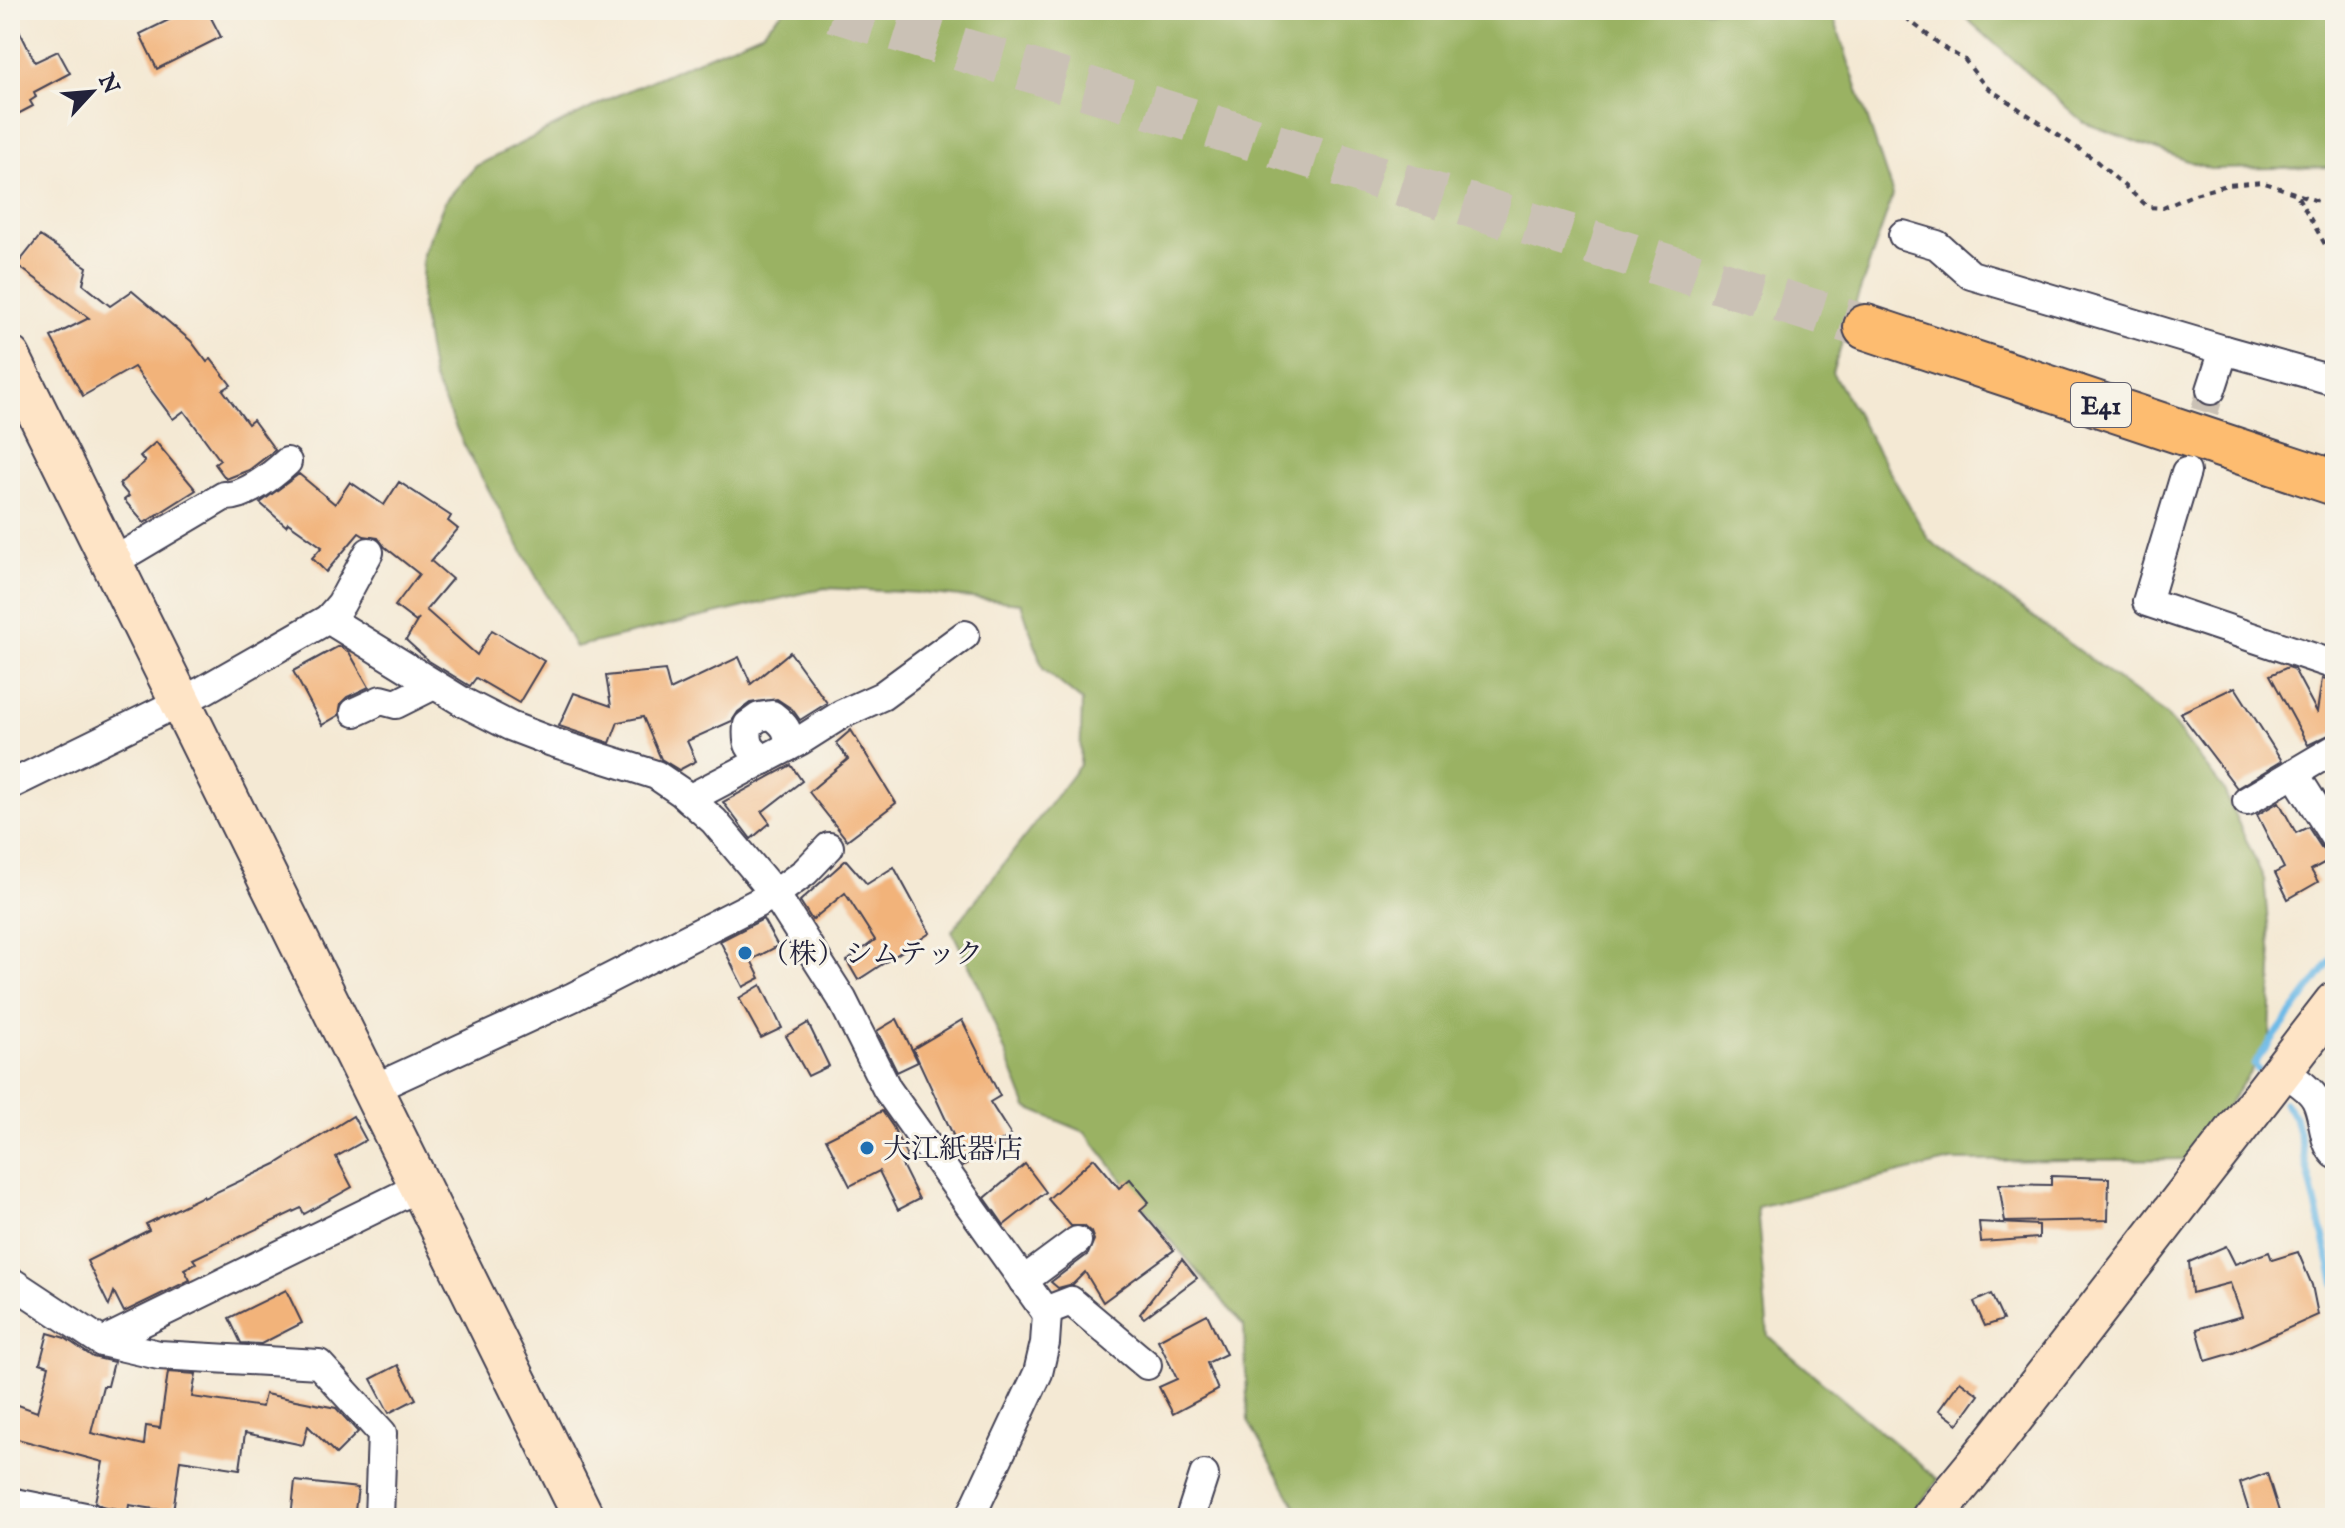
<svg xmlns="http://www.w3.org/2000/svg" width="2345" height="1528" viewBox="0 0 2345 1528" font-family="'IM FELL English','Noto Serif JP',serif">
<rect width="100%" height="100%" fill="#f7f3e8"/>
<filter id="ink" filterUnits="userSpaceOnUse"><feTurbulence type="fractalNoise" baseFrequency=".0125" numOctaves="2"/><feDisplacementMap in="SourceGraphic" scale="16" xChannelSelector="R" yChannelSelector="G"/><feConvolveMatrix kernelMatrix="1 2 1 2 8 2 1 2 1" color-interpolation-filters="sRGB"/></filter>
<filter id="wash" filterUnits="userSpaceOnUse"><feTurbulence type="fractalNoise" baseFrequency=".006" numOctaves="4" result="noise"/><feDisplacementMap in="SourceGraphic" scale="32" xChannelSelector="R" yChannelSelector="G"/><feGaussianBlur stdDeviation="1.8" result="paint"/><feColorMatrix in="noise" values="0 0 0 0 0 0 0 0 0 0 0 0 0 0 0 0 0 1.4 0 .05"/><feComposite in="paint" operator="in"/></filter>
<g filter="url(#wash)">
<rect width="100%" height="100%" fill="#f4e9d4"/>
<g fill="#9ab263" stroke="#5e6a4f" stroke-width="2">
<path d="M784 10H1848L1834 18 1893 195 1832 372 1929 540 2167 716 2223 789 2264 879 2272 969 2270 1042 2193 1159 1951 1161 1757 1207 1768 1336 1938 1480 1909 1518H1313L1298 1511 1248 1421 1244 1326 1158 1225 1085 1132 1027 1108 981 990 952 931 1080 765 1082 701 1043 669 1021 603 921 593 825 588 575 647 464 445 433 378 421 306 423 254 445 201 476 166 611 98 761 33Z"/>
<path d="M1957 10H2335V167L2210 169 2084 123Z"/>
</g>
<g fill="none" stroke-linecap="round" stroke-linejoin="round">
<g stroke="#6dbae7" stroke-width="7">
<path d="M2258 1070 2254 1064 2335 955"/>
<path d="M2284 1103 2295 1117 2335 1285"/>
</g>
</g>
<g id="blocks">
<g fill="#f2b37a">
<path d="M189 10H207L221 37 157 69 140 34Z"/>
<path d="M10 12 35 62 58 51 70 73 34 92 36 97 30 101 33 106 10 118Z"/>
<path d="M40 236 87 267 83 284 110 306 132 291 191 341 207 362 211 359 231 385 223 390 248 424 253 420 275 450 249 470 226 479 215 464 220 460 184 411 173 419 134 367 83 396 51 337 89 318 17 265Z"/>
<path d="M156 442 196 490 144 523 124 500 129 496 119 484 145 462 140 456Z"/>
<path d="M299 474 335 504 350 482 384 505 399 482 451 516 448 521 458 529 431 561 452 579 426 610 477 655 492 630 544 661 519 703 476 678 470 686 429 661 406 640 419 618 416 622 395 606 419 574 385 547 378 538 364 536 359 533 326 572 312 558 322 547 288 523 286 526 260 503Z"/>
<path d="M339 646 349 652 369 687 347 697 341 703 339 715 322 725 293 671Z"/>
<path d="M790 652 827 703 800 720 792 709 777 699 750 703 738 712 732 721 687 741 696 761 679 770 661 759 643 717 618 722 610 743 559 726 574 693 611 706 606 676 665 670 670 690 739 657 751 684Z"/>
<path d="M2288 667 2294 669 2317 712 2322 679 2335 682V732L2308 745 2270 675Z"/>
<path d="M2235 687 2282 761 2237 788 2180 713Z"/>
<path d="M851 730 896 803 847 840 809 792 848 759 836 743Z"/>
<path d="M791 765 802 781 762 812 770 823 751 839 723 802Z"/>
<path d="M2279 802 2296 833 2308 827 2321 847 2333 858 2311 870 2318 882 2288 899 2275 873 2284 868 2257 815Z"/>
<path d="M846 860 867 884 894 867 930 933 858 980 847 961 875 940 845 893 812 920 800 901Z"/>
<path d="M763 919 778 946 751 960 760 978 743 987 720 941Z"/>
<path d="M761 985 782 1028 761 1038 739 998Z"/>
<path d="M897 1019 918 1062 897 1072 877 1031Z"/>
<path d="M962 1020 1000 1096 990 1102 1011 1135 963 1166 945 1141 953 1135 913 1049Z"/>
<path d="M808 1023 829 1066 808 1076 786 1036Z"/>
<path d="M882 1111 893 1127 907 1157 900 1161 919 1199 898 1210 879 1171 850 1186 826 1139Z"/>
<path d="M353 1116 366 1140 336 1157 352 1187 304 1214 301 1208 193 1259 196 1263 184 1269 190 1280 124 1312 114 1292 109 1306 87 1261 149 1230 146 1224 203 1196 204 1198 276 1164Z"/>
<path d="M1094 1158 1119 1188 1130 1179 1149 1202 1140 1210 1174 1250 1103 1302 1085 1272 1073 1284 1058 1288 1051 1282 1088 1254 1094 1240 1091 1232 1084 1226H1071L1048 1199Z"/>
<path d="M1025 1164 1046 1192 1004 1225 985 1198Z"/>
<path d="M2051 1176 2109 1178 2108 1220 2005 1222 1999 1184 2051 1185Z"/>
<path d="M1979 1222 2039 1225V1238L1981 1242Z"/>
<path d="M2226 1246 2235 1264 2269 1252 2272 1260 2298 1252 2312 1285 2318 1315 2233 1353 2206 1361 2197 1329 2242 1316 2230 1283 2192 1293 2189 1262Z"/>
<path d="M1182 1259 1197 1278 1144 1318 1140 1314Z"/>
<path d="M286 1290 302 1323 261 1344 241 1343 229 1318Z"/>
<path d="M1991 1294 2003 1320 1985 1326 1974 1302Z"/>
<path d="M1207 1314 1226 1354 1207 1363 1218 1390 1173 1414 1159 1387 1177 1379 1158 1340Z"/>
<path d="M48 1333 65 1338 93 1357 114 1362 108 1386H103L91 1433 144 1445 146 1426 160 1428 168 1372 196 1374 192 1397 262 1407 265 1394 336 1408 358 1432 336 1454 308 1426 303 1445 245 1433 240 1469 180 1460 173 1512 129 1505 128 1511 102 1506 95 1502 103 1462 10 1437V1402L37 1412 49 1366 40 1363Z"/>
<path d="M398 1365 416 1399 389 1413 371 1379Z"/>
<path d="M1960 1381 1979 1395 1958 1424 1939 1410Z"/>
<path d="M2267 1473 2281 1518H2251L2240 1483Z"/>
<path d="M295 1481 358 1488 354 1518H291Z"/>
</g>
</g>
</g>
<g filter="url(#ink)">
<use href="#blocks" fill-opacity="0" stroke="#424052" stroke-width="2"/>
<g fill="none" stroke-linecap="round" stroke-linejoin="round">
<path stroke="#cac1b5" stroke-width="28" stroke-dasharray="28 14" stroke-linecap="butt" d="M2192 452 2211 390"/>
<path stroke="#cac1b5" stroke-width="44" stroke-dasharray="44 22" stroke-linecap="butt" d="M833 10 1866 327"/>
<defs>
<g id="street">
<path d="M1903 235 1937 245 1971 275 2224 350"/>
<path d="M2211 390 2224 350 2335 381"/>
<path d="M2186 472 2147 602 2335 665"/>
<path d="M111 563 224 496C244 498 273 475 287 462"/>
<path d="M328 619 341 604 369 552"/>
<path d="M355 712 381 700 396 704 434 685"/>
<path d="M764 760C749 748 746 745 748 725L759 717 772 715C785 725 790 731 788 747"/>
<path d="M2294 773 2335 838"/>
<path d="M10 785 204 690 328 619 463 702 510 726 552 742 656 775 681 792 714 821 775 894 842 999 887 1089 1047 1314 1045 1343 1038 1373 970 1518"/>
<path d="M689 799 801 740 842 714 882 696 965 635"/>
<path d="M2247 801 2335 749"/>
<path d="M2283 1071C2294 1079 2310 1088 2316 1100 2325 1117 2322 1141 2335 1154"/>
<path d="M373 1089 573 997 775 894 805 872 829 847"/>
<path d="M10 1281 102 1342"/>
<path d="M1023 1281 1077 1241"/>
<path d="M1045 1311 1071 1301 1147 1365"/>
<path d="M10 1502 90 1518"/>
<path d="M379 1518 382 1433 319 1364 159 1355 102 1342 421 1186"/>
<path d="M1190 1518 1204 1475"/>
</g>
<g id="secondary">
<path d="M10 357 584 1518"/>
<path d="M1932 1518 1992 1445 2335 1002"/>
</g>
<path id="highway" d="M1866 327 2335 483"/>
</defs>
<use href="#street" stroke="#424052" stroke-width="32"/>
<use href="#secondary" stroke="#424052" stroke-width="44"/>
<use href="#highway" stroke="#424052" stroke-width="48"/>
<g stroke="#424052" stroke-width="4" stroke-dasharray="6 6" stroke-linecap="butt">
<path d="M1896 10 1947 50 1964 59 1985 86 2094 159 2148 207 2163 208 2195 194 2227 185 2262 182 2335 207"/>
<path d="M2298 197 2335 262"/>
</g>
<use href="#street" stroke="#fff" stroke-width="28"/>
<use href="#secondary" stroke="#fee4c6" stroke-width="40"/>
<use href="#highway" stroke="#fdbc70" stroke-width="44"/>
</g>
</g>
<g fill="#1f6fb2" stroke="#f7f3e8" stroke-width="3">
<circle cx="745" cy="953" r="8"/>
<circle cx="867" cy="1148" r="8"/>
</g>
<g text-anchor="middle" stroke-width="6" stroke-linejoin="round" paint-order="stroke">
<rect fill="#f7f3e8" stroke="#62616f" stroke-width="2" x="2071" y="383" width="60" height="44" rx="6"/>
<g font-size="26" font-weight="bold" fill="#22223b">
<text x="2101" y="414">E41</text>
</g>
<g font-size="28" fill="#22223b" stroke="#f7f3e8" text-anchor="start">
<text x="761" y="963">（株）シムテック</text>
<text x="883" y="1158">大江紙器店</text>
</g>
</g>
<rect width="2345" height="1528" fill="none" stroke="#f7f3e8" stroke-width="40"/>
<g transform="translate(92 92) rotate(64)" stroke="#f7f3e8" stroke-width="6" paint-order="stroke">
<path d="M0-6L14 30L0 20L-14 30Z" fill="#22223b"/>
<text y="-12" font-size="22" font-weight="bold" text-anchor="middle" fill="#22223b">N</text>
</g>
</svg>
